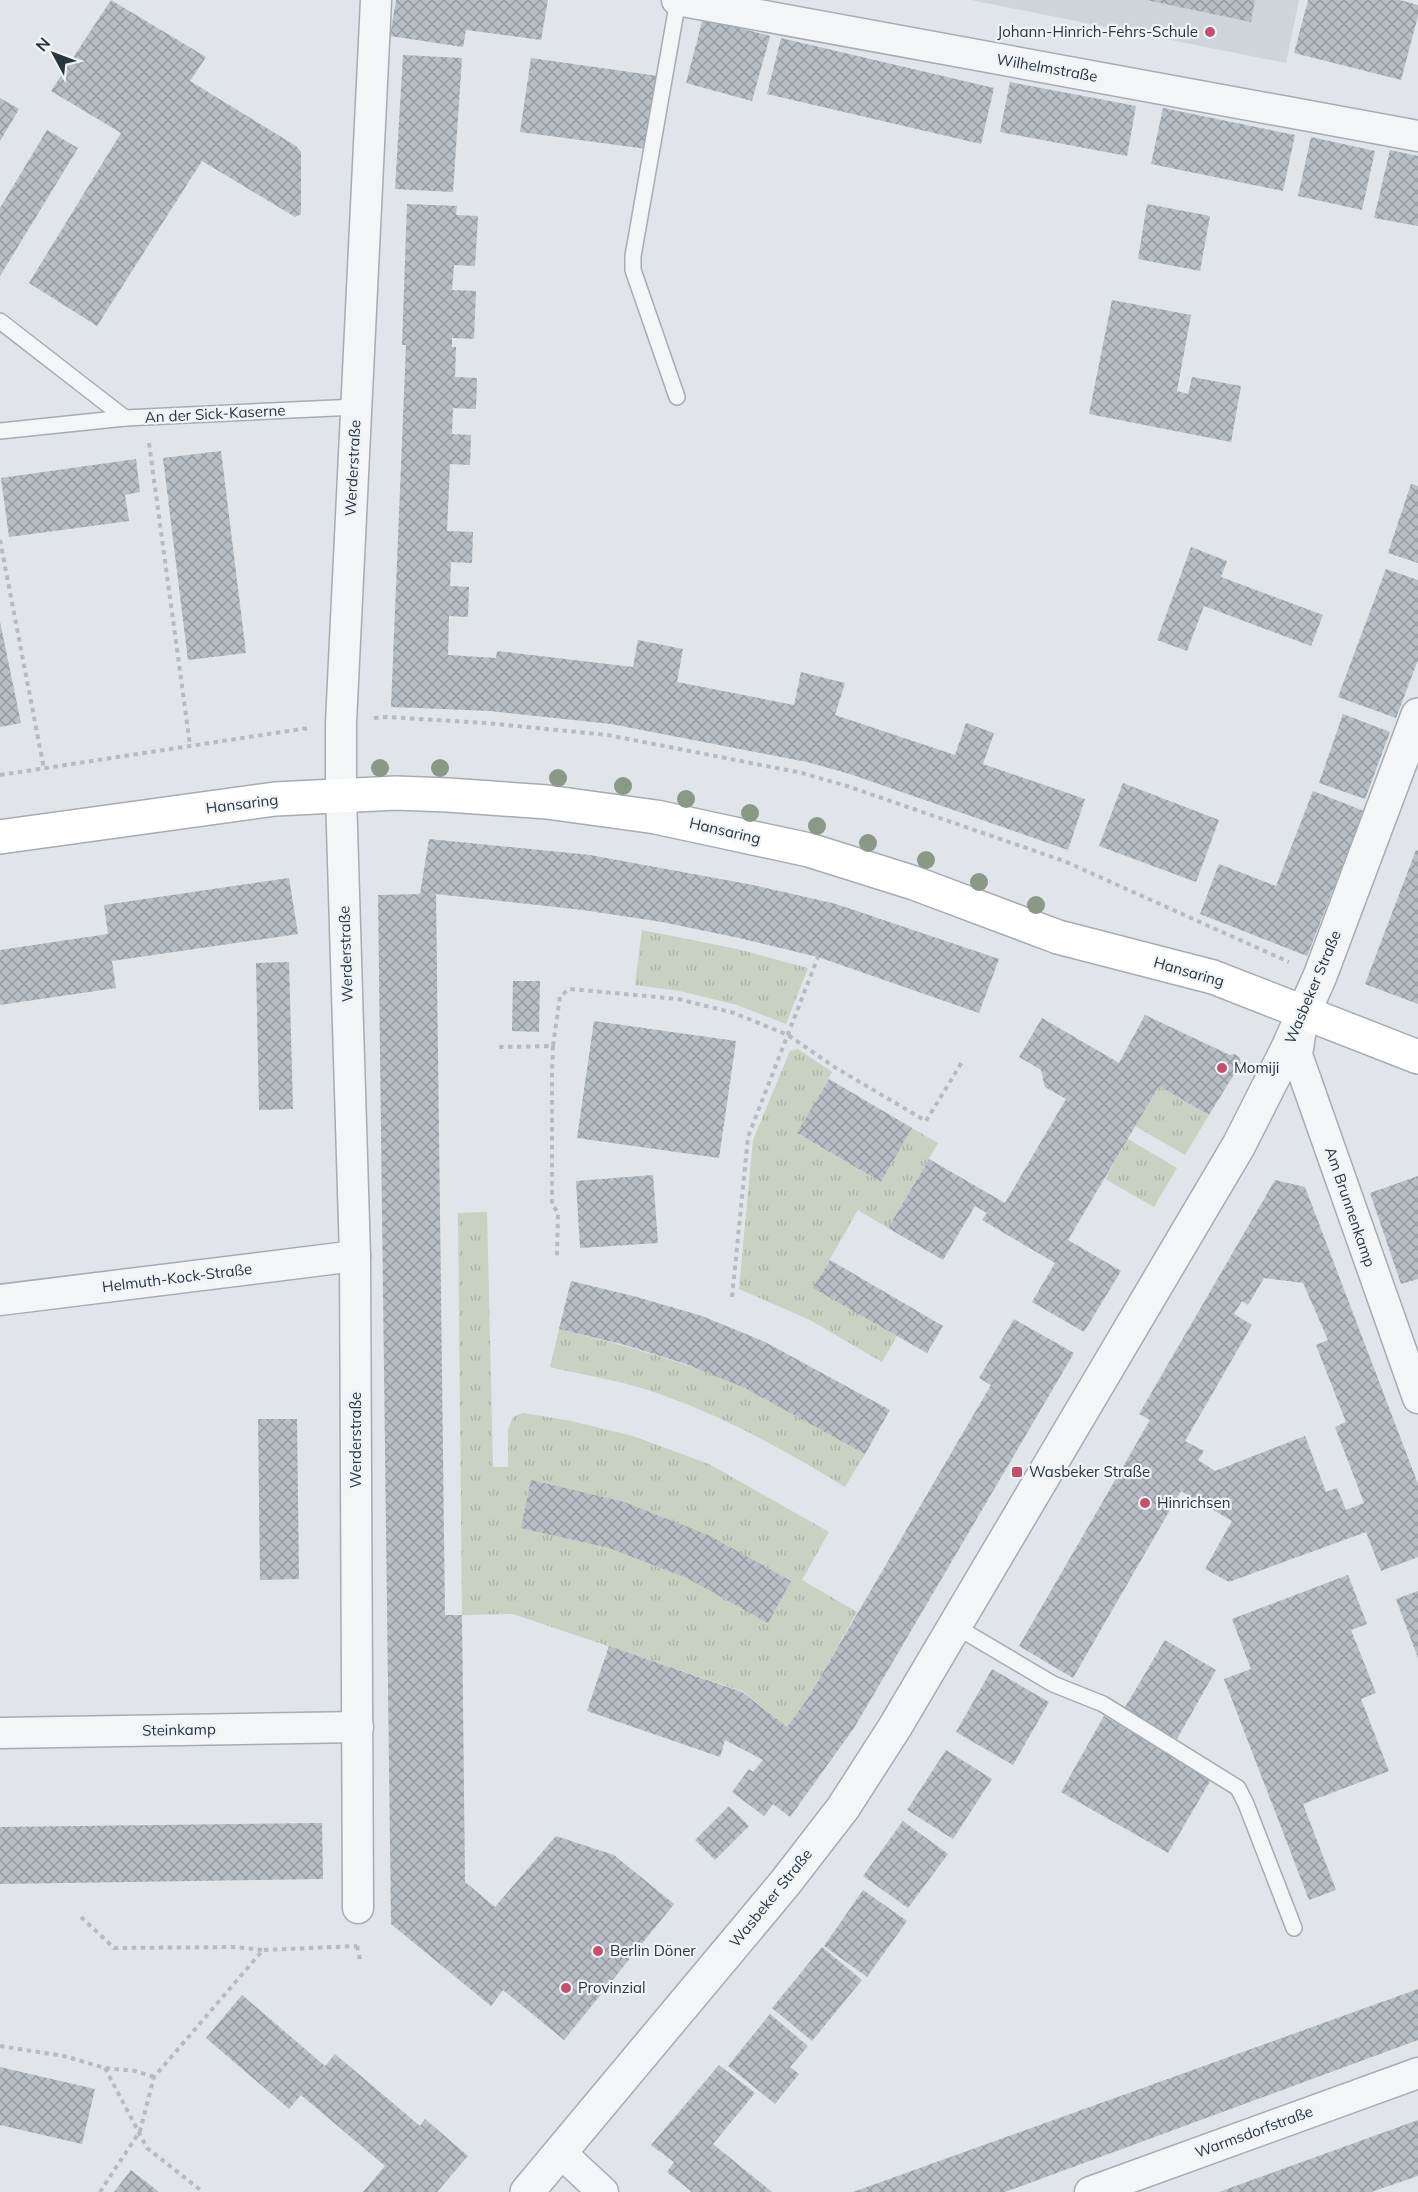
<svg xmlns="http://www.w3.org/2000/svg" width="1418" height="2192" viewBox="0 0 1418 2192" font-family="Mulish,sans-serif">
<defs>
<pattern id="grass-tufts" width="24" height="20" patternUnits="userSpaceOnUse" patternTransform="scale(1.5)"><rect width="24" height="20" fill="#c8d1c2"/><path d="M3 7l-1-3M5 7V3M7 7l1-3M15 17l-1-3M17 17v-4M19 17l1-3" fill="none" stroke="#acb4a8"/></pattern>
<pattern id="building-cross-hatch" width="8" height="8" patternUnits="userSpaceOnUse" patternTransform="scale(1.5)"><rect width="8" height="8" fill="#b8bec5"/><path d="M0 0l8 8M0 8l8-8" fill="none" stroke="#969ba1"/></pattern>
</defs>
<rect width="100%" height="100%" fill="#e1e4e8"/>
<path fill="#cfd4da" d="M971 0H1299L1286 63Z"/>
<g fill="url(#grass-tufts)">
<path d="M642 930 737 949 808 968 786 1024 737 1005 680 991 635 985Z"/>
<path d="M798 1049 832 1072 798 1134 881 1182 912 1128 938 1143 888 1228 858 1210 814 1287 897 1336 882 1362 810 1320 739 1289 753 1140 790 1051Z"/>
<path d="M1159 1086 1209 1115 1185 1155 1135 1126Z"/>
<path d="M1128 1139 1177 1168 1154 1207 1105 1179Z"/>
<path d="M487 1212 493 1467H508V1430L513 1417 523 1413 571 1421 633 1436 709 1464 829 1532 802 1580 857 1612 808 1698 787 1727 742 1691 513 1614 462 1615 458 1213Z"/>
<path d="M559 1329C622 1345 684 1361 744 1387 785 1406 825 1432 865 1454L845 1487C783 1449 718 1413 648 1390 617 1380 583 1375 550 1367Z"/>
</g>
<g fill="url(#building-cross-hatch)" fill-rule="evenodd">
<path d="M111 0 206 57 190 81 296 146 301 152V214L295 217 202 161 97 326 29 283 121 133 51 91Z"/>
<path d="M396 0H548L541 40 466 30 463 47 390 36Z"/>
<path d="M1146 0H1255L1251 22Z"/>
<path d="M1308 0H1400L1418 5V16L1401 80 1294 53Z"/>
<path d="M703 18 770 36 752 101 686 83Z"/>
<path d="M781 38 994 88 981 144 767 94Z"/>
<path d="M403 55 462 58 453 192 395 189Z"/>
<path d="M531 58 658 76 647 149 520 132Z"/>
<path d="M1010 82 1136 106 1127 156 1000 132Z"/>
<path d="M0 98 19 109 0 141Z"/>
<path d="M1163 108 1295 135 1283 191 1151 164Z"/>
<path d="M47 130 78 148 0 276V208Z"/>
<path d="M1311 137 1375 151 1362 210 1298 196Z"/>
<path d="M1390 150 1418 156V226L1374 218Z"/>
<path d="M407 204 457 206 456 215 478 216 475 266 454 265 452 290 476 291 474 339 452 338V347H456L455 377 477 378 476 409 453 408 452 434 471 435 470 465 450 464 447 531 473 532 472 563 451 562 450 586 469 587 468 617 449 616 448 655 496 658 497 651 633 667 638 640 683 649 677 682 794 705 801 672 845 683 835 715 955 755 966 723 994 733 983 764 1085 799 1068 850 850 774 807 762 611 724 490 711 391 707 406 345H402Z"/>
<path d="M1147 204 1210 216 1200 271 1138 259Z"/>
<path d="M1112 300 1191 315 1177 391 1188 394 1192 377 1241 386 1231 442 1089 414Z"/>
<path d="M221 451 246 653 188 660 163 458Z"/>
<path d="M136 459 140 492 125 495 129 521 9 537 1 478Z"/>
<path d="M1411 484 1418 486V563L1388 553Z"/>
<path d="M1191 547 1227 561 1221 577 1323 615 1311 646 1204 606 1187 651 1157 640Z"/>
<path d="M1386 569 1418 580V660L1396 718 1338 697Z"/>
<path d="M0 622 21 723 0 727Z"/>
<path d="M1343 714 1390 732 1365 799 1319 783Z"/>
<path d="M1123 783 1219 820 1196 882 1099 846Z"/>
<path d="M1313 791 1364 811 1307 956 1200 914 1219 864 1276 886Z"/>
<path d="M429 839 590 855 753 885 836 904 999 959 979 1013 818 957 739 938 662 922 583 910 436 894 445 1615H462L465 1882 495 1907 556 1836 614 1855 674 1904 564 2040 503 1990 491 2006 391 1924 378 895 420 894Z"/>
<path d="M1416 850 1418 851V1004L1365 984Z"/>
<path d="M289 878 298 934 112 961 116 988 0 1005V950L108 934 104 905Z"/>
<path d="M289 962 293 1109 259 1110 256 963Z"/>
<path d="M513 981H540L539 1032 512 1031Z"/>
<path d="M1145 1015 1230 1055 1234 1054 1239 1057 1241 1063 1209 1115 1159 1086 1068 1240 1121 1271 1084 1332 1032 1302 1055 1263 982 1220 987 1213 975 1206 943 1260 888 1228 929 1159 1005 1203 1066 1099 1045 1087 1041 1070 1019 1057 1042 1018 1119 1063Z"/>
<path d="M594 1021 736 1041 719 1158 577 1138Z"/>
<path d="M829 1079 912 1128 881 1182 797 1133Z"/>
<path d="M653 1175 658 1243 580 1248 576 1181Z"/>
<path d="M1418 1176V1279L1401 1284 1370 1193Z"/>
<path d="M1275 1180 1305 1187 1418 1484V1557L1381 1571 1366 1532 1229 1582 1205 1569 1232 1521 1181 1491 1073 1678 1019 1646 1150 1420 1139 1414ZM1264 1278 1303 1283 1328 1340 1316 1345 1346 1422 1335 1427 1364 1503 1346 1510 1337 1488 1326 1492 1305 1436 1215 1471 1198 1460 1204 1451 1185 1441 1252 1325 1234 1314 1242 1301 1248 1305Z"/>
<path d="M830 1260 943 1326 927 1353 813 1288Z"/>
<path d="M571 1281 637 1297 702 1316 765 1342 890 1410 865 1454 745 1388 686 1364 625 1345 559 1329Z"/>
<path d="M1014 1319 1074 1353 854 1728 790 1817 773 1804 764 1816 732 1792 749 1769 753 1772 763 1760 725 1740 720 1757 587 1711 609 1646 742 1692 787 1727 808 1698 991 1385 979 1378Z"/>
<path d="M258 1419H297L299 1579 260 1580Z"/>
<path d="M531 1480 624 1502 708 1535 791 1581 768 1623 687 1578 609 1548 521 1528Z"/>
<path d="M1348 1575 1367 1624 1351 1630 1376 1693 1361 1699 1389 1771 1303 1804 1336 1890 1309 1900 1224 1679 1251 1669 1232 1619Z"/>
<path d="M1418 1591V1658L1396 1599Z"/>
<path d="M1165 1640 1216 1670 1177 1739 1124 1709Z"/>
<path d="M992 1669 1049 1702 1013 1765 956 1732Z"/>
<path d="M1104 1716 1212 1778 1168 1853 1061 1792Z"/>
<path d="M946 1750 992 1779 953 1839 907 1810Z"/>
<path d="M729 1806 749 1826 715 1860 695 1840Z"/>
<path d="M903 1821 948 1854 908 1908 863 1876Z"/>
<path d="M322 1823 323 1879 0 1884V1827Z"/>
<path d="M863 1890 907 1921 867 1977 824 1946Z"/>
<path d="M822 1947 862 1980 812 2041 772 2008Z"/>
<path d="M1418 1989V2040L1005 2192H853Z"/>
<path d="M242 1995 325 2066 335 2054 420 2126 425 2119 468 2156 437 2192H363L385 2166 301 2095 289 2109 206 2038Z"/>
<path d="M770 2014 808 2046 790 2067 799 2074 775 2104 728 2066Z"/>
<path d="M719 2065 755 2093 713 2144 772 2192H692L667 2172 674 2162 651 2145Z"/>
<path d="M0 2067 95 2089 82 2144 0 2125Z"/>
<path d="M1418 2120V2176L1371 2192H1219Z"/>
<path d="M131 2170 159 2192H114Z"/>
</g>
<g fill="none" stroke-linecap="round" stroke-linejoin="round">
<defs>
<g id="service">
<path d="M0 321 125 418 356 407"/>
<path d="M677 397 633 270V256L678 0"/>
<path d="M0 431 125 418"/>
<path d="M955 1626 1053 1684 1103 1704 1238 1788 1246 1804 1294 1928"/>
</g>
<g id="minor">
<path d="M677 0 1418 136"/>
<path d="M1302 1022 1297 1055 1418 1398"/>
<path d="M0 1300 355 1256"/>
<path d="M0 1733 358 1727"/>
<path d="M358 1908 355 1256 341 795V723L376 0"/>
<path d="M560 2152 603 2192"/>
<path d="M1090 2192 1418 2073"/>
</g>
<path id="tertiary" d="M527 2192 785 1883 843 1808 895 1727 1239 1145 1287 1050 1320 976 1418 715"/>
<path id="secondary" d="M0 837 275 799 396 793 448 795 547 802 656 817 809 850 914 883 1058 937 1213 977 1418 1057"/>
</defs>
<use href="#service" stroke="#a6acb2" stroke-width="18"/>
<use href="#minor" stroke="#a6acb2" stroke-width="33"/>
<use href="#tertiary" stroke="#a6acb2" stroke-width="36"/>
<use href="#secondary" stroke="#a6acb2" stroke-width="36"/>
<g stroke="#b7bbc0" stroke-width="4" stroke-dasharray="4.5 4.5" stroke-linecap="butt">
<path d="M149 443 190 745"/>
<path d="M0 540 44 769"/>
<path d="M374 718 387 717 486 723 608 735 802 773 847 786 1064 861 1289 962"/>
<path d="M0 775 308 728"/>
<path d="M553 1046 552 1073V1205L558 1212 557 1256"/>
<path d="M499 1047 553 1046 560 996 570 989 678 999 734 1013 788 1035 836 1068 926 1121 962 1062"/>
<path d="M732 1297 748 1137 818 957"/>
<path d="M81 1917 114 1948 236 1947 262 1950"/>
<path d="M357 1946 360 1960"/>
<path d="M0 2046 64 2056 105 2068 135 2071 154 2077"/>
<path d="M105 2068 147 2148 203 2192"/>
<path d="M100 2192 140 2131 154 2077 263 1950 357 1946"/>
</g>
<use href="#service" stroke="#f3f5f7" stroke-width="15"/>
<use href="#minor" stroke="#f3f5f7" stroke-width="30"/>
<use href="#tertiary" stroke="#f3f5f7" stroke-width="33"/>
<use href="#secondary" stroke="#fff" stroke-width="33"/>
</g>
<g fill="#8a9888">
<circle cx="380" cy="768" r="9"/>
<circle cx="440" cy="768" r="9"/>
<circle cx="558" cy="778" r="9"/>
<circle cx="623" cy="786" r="9"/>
<circle cx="686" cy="799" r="9"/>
<circle cx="750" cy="813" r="9"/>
<circle cx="817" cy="826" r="9"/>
<circle cx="868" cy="843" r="9"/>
<circle cx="926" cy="860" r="9"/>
<circle cx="979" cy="882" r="9"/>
<circle cx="1036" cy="905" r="9"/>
</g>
<g fill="#c3506e" stroke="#f0f3f6" stroke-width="2">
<circle cx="1210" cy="32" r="6"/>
<circle cx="1222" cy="1068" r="6"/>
<rect x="1011" y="1466" width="12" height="12" rx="3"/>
<circle cx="1145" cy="1503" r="6"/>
<circle cx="598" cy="1951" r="6"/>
<circle cx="566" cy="1988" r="6"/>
</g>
<g text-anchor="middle" stroke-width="4.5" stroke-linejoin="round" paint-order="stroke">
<g font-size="15" fill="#2a343e" stroke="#f0f3f6" text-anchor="start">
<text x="1198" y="37" text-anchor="end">Johann-Hinrich-Fehrs-Schule</text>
<text x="1234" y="1073">Momiji</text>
<text x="1029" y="1477">Wasbeker Straße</text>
<text x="1157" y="1508">Hinrichsen</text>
<text x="610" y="1956">Berlin Döner</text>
<text x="578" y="1993">Provinzial</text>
</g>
<g font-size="15" fill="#2a343e" stroke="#f0f3f6">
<text transform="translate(1047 68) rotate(10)" y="5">Wilhelmstraße</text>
<text transform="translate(215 414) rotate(-3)" y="5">An der Sick-Kaserne</text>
<text transform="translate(353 468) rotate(-87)" y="5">Werderstraße</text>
<text transform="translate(242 804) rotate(-7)" y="5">Hansaring</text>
<text transform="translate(725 831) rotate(13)" y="5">Hansaring</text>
<text transform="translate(346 954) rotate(-92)" y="5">Werderstraße</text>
<text transform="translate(1189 972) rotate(16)" y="5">Hansaring</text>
<text transform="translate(1313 987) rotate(-67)" y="5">Wasbeker Straße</text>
<text transform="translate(1350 1207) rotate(71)" y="5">Am Brunnenkamp</text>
<text transform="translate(177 1278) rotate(-7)" y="5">Helmuth-Kock-Straße</text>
<text transform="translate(356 1440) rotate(-90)" y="5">Werderstraße</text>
<text transform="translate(179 1730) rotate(-1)" y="5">Steinkamp</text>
<text transform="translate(771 1898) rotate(-51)" y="5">Wasbeker Straße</text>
<text transform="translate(1254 2132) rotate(-20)" y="5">Warmsdorfstraße</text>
</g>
</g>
<g transform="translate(54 54) rotate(311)" stroke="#f0f3f6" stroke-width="4.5" paint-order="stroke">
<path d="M0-4.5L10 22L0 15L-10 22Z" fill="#2a343e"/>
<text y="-9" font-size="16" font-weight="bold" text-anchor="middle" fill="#2a343e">N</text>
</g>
</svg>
